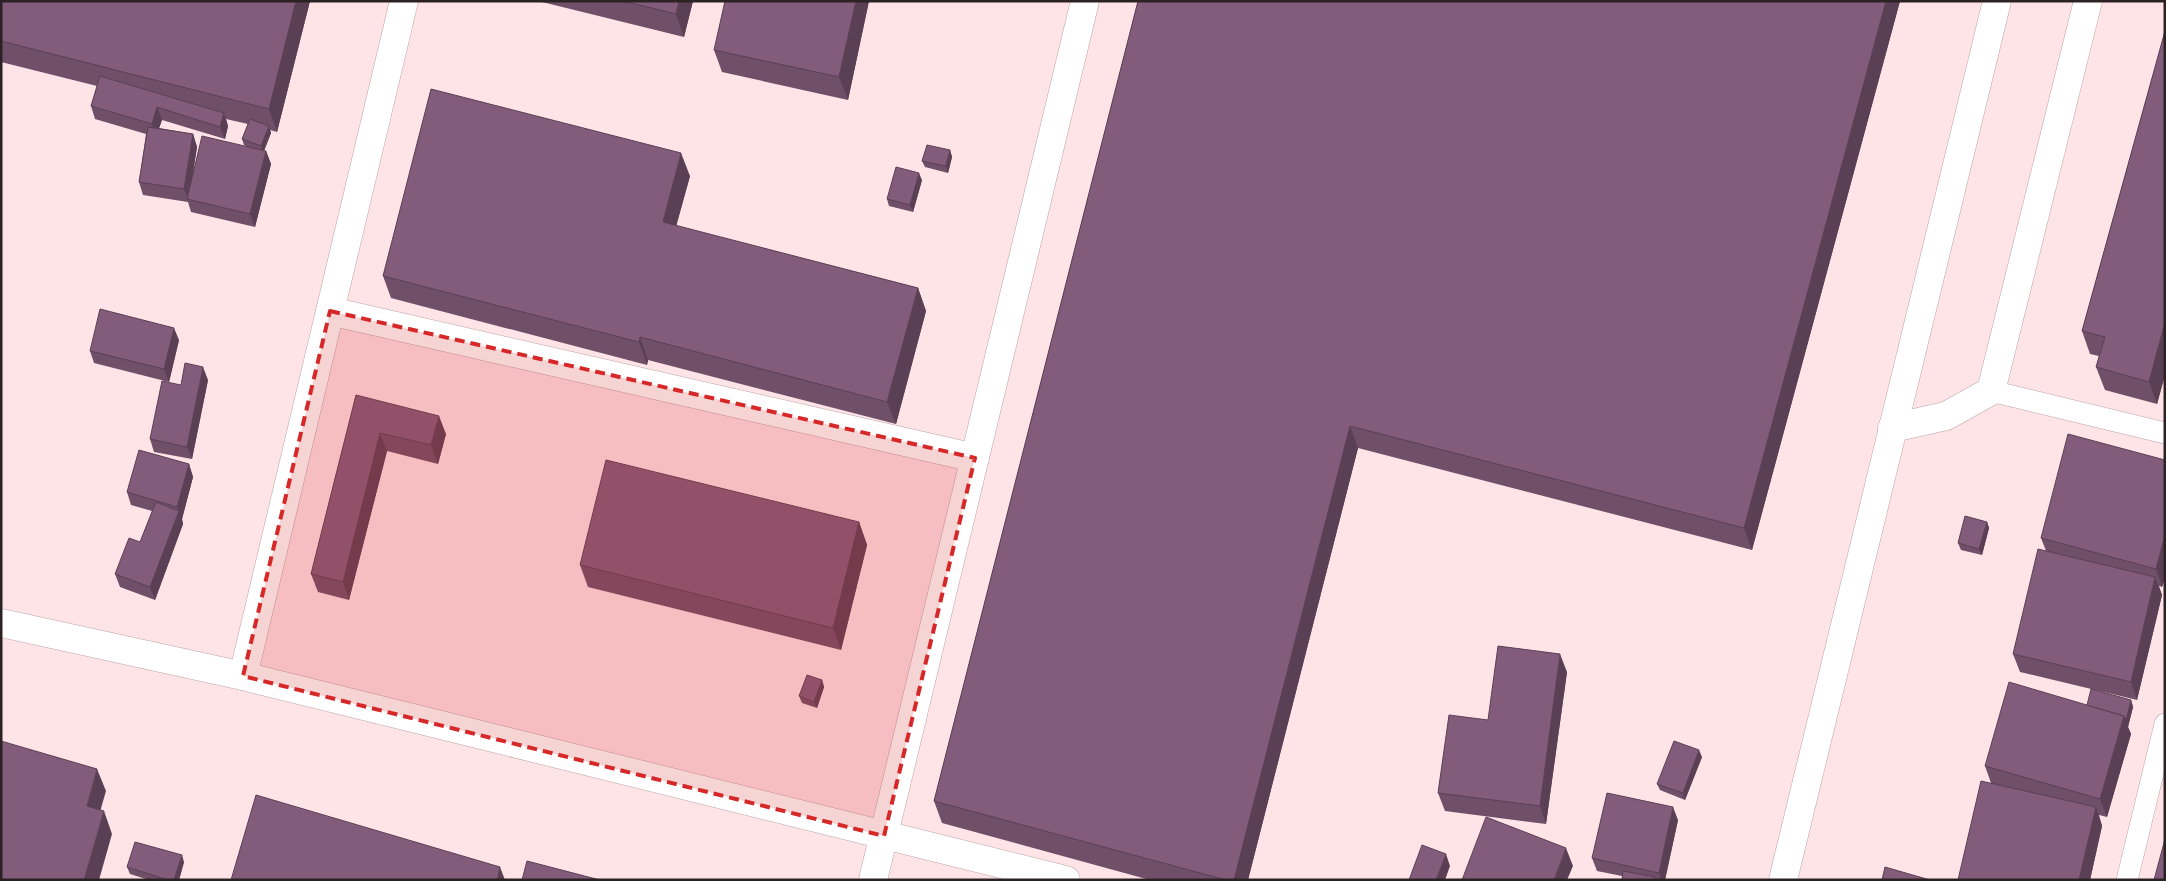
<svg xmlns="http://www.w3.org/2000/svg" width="2166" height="881" viewBox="0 0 2166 881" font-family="Helvetica,sans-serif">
<rect width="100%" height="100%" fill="#fee4e7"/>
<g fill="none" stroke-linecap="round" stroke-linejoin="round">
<defs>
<g id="lane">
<path d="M1991 391 2165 433"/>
<path d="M2127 880 2165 724"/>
</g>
<g id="street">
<path d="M330 311 975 458"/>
<path d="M1892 428 1946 416 1991 391 2088 1"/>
<path d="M1 623 243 676 1066 880"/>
<path d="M243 676 404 1"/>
<path d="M873 880 1085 1"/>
</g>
<path id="secondary" d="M1783 880 1997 1"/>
</defs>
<use href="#lane" stroke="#bca3a7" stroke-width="22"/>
<use href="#street" stroke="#bca3a7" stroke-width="29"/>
<use href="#secondary" stroke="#bca3a7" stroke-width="29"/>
<use href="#lane" stroke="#fff" stroke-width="21"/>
<use href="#street" stroke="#fff" stroke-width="28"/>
<use href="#secondary" stroke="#fff" stroke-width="28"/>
</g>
<g fill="#704f69" fill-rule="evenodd">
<path d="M1 1H310L277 132 270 130 271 133 264 151H266L271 164 255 227 191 212 188 202 143 195 139 182 146 134 95 119 91 106 97 86 1 62ZM226 119 248 124 242 139 244 145 247 147 193 172 197 147 193 134 159 128 162 120 225 139 228 126Z"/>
<path d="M538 1H693L684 37Z"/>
<path d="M869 1 848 100 722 72 714 50Z"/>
<path d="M1138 1H1900L1752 550 1358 448 1248 880H1150L942 823 934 801Z"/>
<path d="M2165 31V375L2157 404 2105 390 2096 367 2099 356 2090 354 2082 331Z"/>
<path d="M950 150 952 157 948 173 925 167 922 161Z"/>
<path d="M690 176 676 226 918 288 926 311 896 424 648 360 647 365 391 298 383 276Z"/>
<path d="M922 180 913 212 889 206 887 199Z"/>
<path d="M179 340 169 382 94 363 90 351Z"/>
<path d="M208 380 192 459 154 452 150 439Z"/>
<path d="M356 395 446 434 438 464 387 451 349 600 318 592 311 574Z"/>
<path d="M2165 460V578L2162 587 2159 586 2162 595 2137 700 2020 672 2013 654 2046 551 2041 538Z"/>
<path d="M189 464 193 477 182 519 183 524 155 600 120 587 115 574 140 542 152 511 131 505 127 492Z"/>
<path d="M859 522 867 545 841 650 588 587 580 565Z"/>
<path d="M1987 522 1989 528 1982 555 1961 550 1958 543Z"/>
<path d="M1567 672 1546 824 1445 811 1438 793 1488 720Z"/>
<path d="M822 680 824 687 817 708 802 703 799 696Z"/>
<path d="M2131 700 2133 707 2128 727 2131 734 2107 817 2099 815 2102 826 2090 880H1958L1991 783 1985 766 2087 705Z"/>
<path d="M1702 757 1685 800 1660 790 1657 784Z"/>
<path d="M1678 820 1665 880H1622V876L1597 871 1592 858Z"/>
<path d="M184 862 179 880H149L130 874 127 867Z"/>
</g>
<g fill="#5b4055">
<path d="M296 1H310L277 132 269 109Z"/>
<path d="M679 1H693L684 37 676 14Z"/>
<path d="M856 1H869L848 100 839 77Z"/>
<path d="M1886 1H1900L1752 550 1744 528Z"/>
<path d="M157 107 162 120 156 137 152 124Z"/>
<path d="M224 113 228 126 225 139 220 127Z"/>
<path d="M269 126 271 133 263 153 261 146Z"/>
<path d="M193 134 197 147 189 200 188 199 184 189Z"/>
<path d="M950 150 952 157 948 173 946 166Z"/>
<path d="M266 151 271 164 255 227 250 214Z"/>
<path d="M681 153 690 176 671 245 663 222Z"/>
<path d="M919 173 922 180 913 212 910 205Z"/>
<path d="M918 288 926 311 896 424 887 402Z"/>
<path d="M2165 322V375L2157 404 2149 382Z"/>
<path d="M174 328 179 340 169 382 164 369Z"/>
<path d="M640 337 648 360 647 365 639 342Z"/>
<path d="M203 367 208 380 192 459 187 447Z"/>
<path d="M439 416 446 434 438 464 431 445Z"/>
<path d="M1350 426 1358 448 1248 880H1234Z"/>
<path d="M380 433 387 451 349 600 343 582Z"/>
<path d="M189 464 193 477 182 519 183 524 155 600 150 587 179 511 177 507Z"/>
<path d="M859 522 867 545 841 650 833 628Z"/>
<path d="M1987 522 1989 528 1982 555 1979 549Z"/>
<path d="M2165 535V578L2162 587 2156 569Z"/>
<path d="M2155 577 2162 595 2137 700 2131 682Z"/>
<path d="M1560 654 1567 672 1546 824 1540 806Z"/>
<path d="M822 680 824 687 817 708 814 702Z"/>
<path d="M2131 700 2133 707 2128 727 2131 734 2107 817 2100 799 2124 716Z"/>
<path d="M1699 750 1702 757 1685 800 1683 793Z"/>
<path d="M97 769 106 791 95 829 87 806Z"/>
<path d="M1673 807 1678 820 1665 880H1661L1659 873Z"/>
<path d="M2096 807 2102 826 2090 880H2079Z"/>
<path d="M104 811 112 834 99 880H84Z"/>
<path d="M1566 848 1573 866 1567 880H1554Z"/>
<path d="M1446 854 1450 866 1445 880H1436Z"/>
<path d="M182 855 184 862 179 880H174Z"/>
<path d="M500 867 505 880H497Z"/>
</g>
<g fill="#825c7a" stroke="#5b4055">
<path d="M1 1H296L269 109 1 41Z"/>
<path d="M623 1H679L676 14Z"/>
<path d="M725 1H856L839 77 714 50Z"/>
<path d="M1138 1H1886L1744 528 1350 426 1234 880H1226L934 801Z"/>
<path d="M2165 31V322L2149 382 2096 367 2105 337 2082 331Z"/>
<path d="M100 76 224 113 220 127 157 107 152 124 91 106Z"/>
<path d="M431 89 681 153 663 222 918 288 887 402 640 337 639 342 383 276Z"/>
<path d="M250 119 269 126 261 146 242 139Z"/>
<path d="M148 127 193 134 184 189 139 182Z"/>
<path d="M202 136 266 151 250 214 187 199Z"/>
<path d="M927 145 950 150 946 166 922 161Z"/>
<path d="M896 167 919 173 910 205 887 199Z"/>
<path d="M100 309 174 328 164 369 90 351Z"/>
<path d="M185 363 203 367 187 447 150 439 162 381 181 385Z"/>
<path d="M356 395 439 416 431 445 380 433 343 582 311 574Z"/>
<path d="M2068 434 2165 460V535L2156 569 2041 538Z"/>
<path d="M139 450 189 464 177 507 127 492Z"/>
<path d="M606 460 859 522 833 628 580 565Z"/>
<path d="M156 502 179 511 150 587 115 574 129 538 140 542Z"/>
<path d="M1965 516 1987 522 1979 549 1958 543Z"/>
<path d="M2038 549 2155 577 2131 682 2013 654Z"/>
<path d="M1498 646 1560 654 1540 806 1438 793 1449 715 1488 720Z"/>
<path d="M807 675 822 680 814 702 799 696Z"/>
<path d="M2009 682 2124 716 2100 799 1985 766Z"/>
<path d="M2091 689 2131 700 2126 720 2124 716 2087 705Z"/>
<path d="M1 741 97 769 87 806 104 811 84 880H1Z"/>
<path d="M1674 741 1699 750 1683 793 1657 784Z"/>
<path d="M1981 781 2096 807 2079 880H1958Z"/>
<path d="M1607 793 1673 807 1659 873 1592 858Z"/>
<path d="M256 795 500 867 497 880H231Z"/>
<path d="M1486 817 1566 848 1554 880H1462Z"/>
<path d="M2165 839V880H2154Z"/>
<path d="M135 842 182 855 174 880H168L127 867Z"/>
<path d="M1422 845 1446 854 1436 880H1409Z"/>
<path d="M527 861 600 880H522Z"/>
<path d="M1885 867 1930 880H1882Z"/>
<path d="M1623 871 1655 877 1654 880H1622Z"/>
</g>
<path fill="#d62828" fill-opacity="0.2" stroke="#d62828" stroke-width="4" stroke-dasharray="10 6" stroke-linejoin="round" d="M330 311 975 458 884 836 243 676Z"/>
<rect width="2166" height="881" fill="none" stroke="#2c2224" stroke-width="5"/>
</svg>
